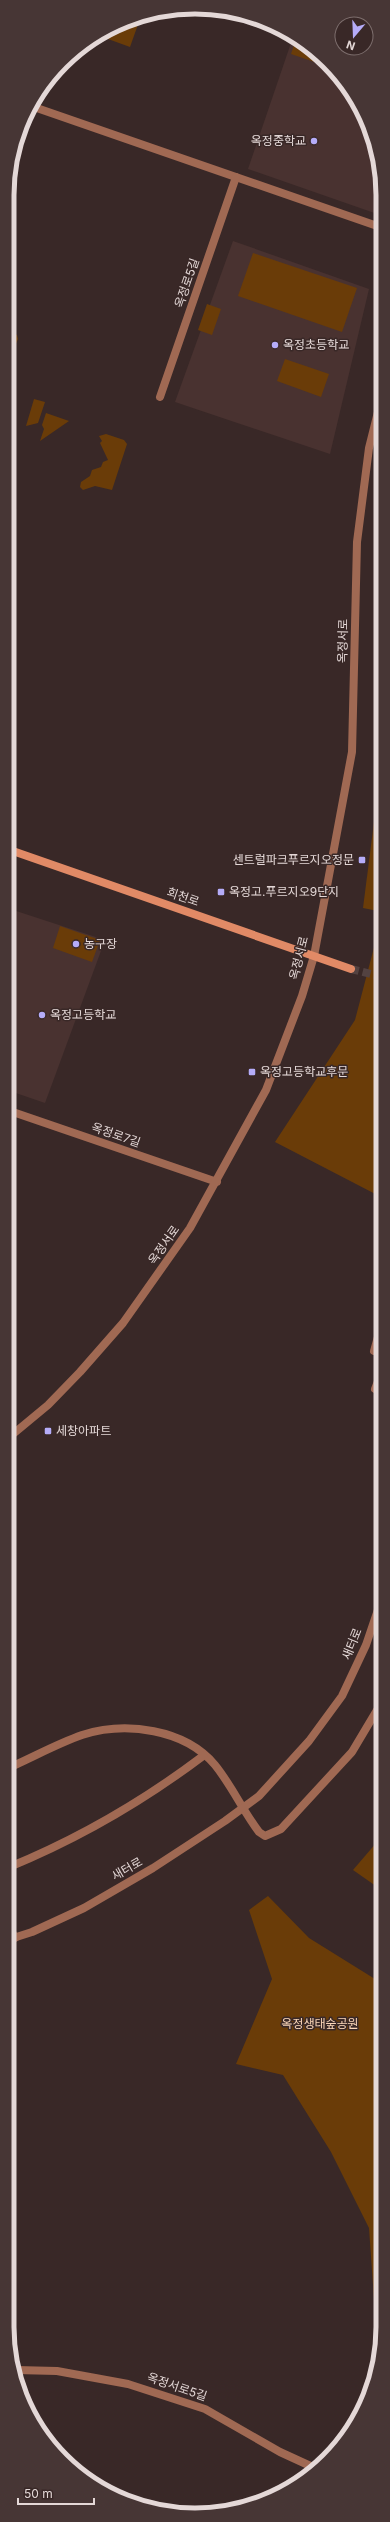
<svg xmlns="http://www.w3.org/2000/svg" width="390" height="2522" viewBox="0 0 390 2522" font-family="Inter,'Noto Sans KR',sans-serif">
<rect width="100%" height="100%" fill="#392827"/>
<g fill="#493230">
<path d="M293 37 328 62 364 112 383 182V216L248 169Z"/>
<path d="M233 241 369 289 330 454 175 402Z"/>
<path d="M7 908 105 940 45 1103 7 1090Z"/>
</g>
<g fill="#6a3c08">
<path d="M141 16 130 47 108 39 106 33 135 17Z"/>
<path d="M296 39 328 62 332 68 291 54Z"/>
<path d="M253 253 357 288 342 332 238 296Z"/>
<path d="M207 304 221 309 212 335 198 330Z"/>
<path d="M7 330 17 335 18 339 7 364Z"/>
<path d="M285 359 329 374 321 397 277 381Z"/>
<path d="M34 399 45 402 38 423 26 426Z"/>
<path d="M46 413 69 421 40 441 44 429 42 425Z"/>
<path d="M106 434 124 440 127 444 112 490 95 486 83 490 80 487 81 482 90 476 92 470 101 467 103 462 108 460 100 443 102 441 99 436Z"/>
<path d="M383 752V912L363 908Z"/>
<path d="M383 913V1198L275 1142 355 1020Z"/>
<path d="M60 926 100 940 92 962 53 948Z"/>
<path d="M383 1835V1891L353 1870Z"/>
<path d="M268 1896 309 1938 383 1984V2340L378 2356 369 2228 331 2152 283 2075 236 2064 272 1979 249 1910Z"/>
</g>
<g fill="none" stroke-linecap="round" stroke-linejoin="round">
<path stroke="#534241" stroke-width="8" stroke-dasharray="8 4" stroke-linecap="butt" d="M351 969 383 977"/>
<g stroke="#a06953" stroke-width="8">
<path d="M31 106 383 228"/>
<path d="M160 397 236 177"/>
<path d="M7 1110 217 1182"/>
<path d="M383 1319 374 1351 383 1354"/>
<path d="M383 1369 375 1389 383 1392"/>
<path d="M7 1765H15C37 1755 59 1743 82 1735 126 1721 185 1729 215 1765 232 1786 243 1811 259 1832L265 1836 281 1829 352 1752 383 1700"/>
<path d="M7 1868C78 1839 142 1802 203 1756"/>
<path d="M7 1922 15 1938"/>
<path d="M7 1940 32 1932 84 1908 153 1868 225 1821 259 1796 309 1741 342 1696 366 1645 383 1595"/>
<path d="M16 2370 57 2371 128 2384 205 2409 280 2452 317 2469"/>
</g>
<path stroke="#a06953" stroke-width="8" d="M7 1439 48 1405 80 1372 123 1323 190 1228 266 1090 302 996 314 956 352 752 357 542 369 448 383 392"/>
<path stroke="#e18a66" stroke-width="8" d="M7 849 351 969"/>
</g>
<g fill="#b5acf8" stroke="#392827" stroke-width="1.5">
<circle cx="314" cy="141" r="4"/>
<circle cx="275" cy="345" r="4"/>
<rect x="358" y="856" width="8" height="8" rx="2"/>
<rect x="217" y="888" width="8" height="8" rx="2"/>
<circle cx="76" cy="944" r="4"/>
<circle cx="42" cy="1015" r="4"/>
<rect x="248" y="1068" width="8" height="8" rx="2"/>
<rect x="44" y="1427" width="8" height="8" rx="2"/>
</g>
<g text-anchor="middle" stroke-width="3" stroke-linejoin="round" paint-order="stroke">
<g font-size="12" fill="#e4d8d7" stroke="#392827" text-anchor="start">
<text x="306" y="145" text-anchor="end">옥정중학교</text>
<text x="283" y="349">옥정초등학교</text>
<text x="354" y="864" text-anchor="end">센트럴파크푸르지오정문</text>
<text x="229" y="896">옥정고.푸르지오9단지</text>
<text x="84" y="948">농구장</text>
<text x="50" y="1019">옥정고등학교</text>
<text x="260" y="1076">옥정고등학교후문</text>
<text x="56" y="1435">세창아파트</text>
</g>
<g font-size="12" fill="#e4d8d7" stroke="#392827">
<text transform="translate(187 283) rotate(-71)" y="4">옥정로5길</text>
<text transform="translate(343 641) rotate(-89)" y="4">옥정서로</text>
<text transform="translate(183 897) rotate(19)" y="4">회천로</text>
<text transform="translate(299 958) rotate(-76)" y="4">옥정서로</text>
<text transform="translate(116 1135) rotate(19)" y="4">옥정로7길</text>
<text transform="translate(164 1245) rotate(-55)" y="4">옥정서로</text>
<text transform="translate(352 1644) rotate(-68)" y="4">새터로</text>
<text transform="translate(127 1869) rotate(-30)" y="4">새터로</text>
<text transform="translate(177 2387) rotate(19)" y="4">옥정서로5길</text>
</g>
<g font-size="12" fill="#fbd6b8" stroke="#392827">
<text x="320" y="2028">옥정생태숲공원</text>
</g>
</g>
<path d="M0 0H390V2522H0ZM195 14H195A181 181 0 0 1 376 195V2327A181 181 0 0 1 195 2508H195A181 181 0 0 1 14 2327V195A181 181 0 0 1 195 14Z" fill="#473635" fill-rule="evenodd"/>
<path fill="none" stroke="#e4d8d7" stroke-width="5" d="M195 14H195A181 181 0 0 1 376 195V2327A181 181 0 0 1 195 2508H195A181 181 0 0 1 14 2327V195A181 181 0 0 1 195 14Z"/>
<g transform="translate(354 36) rotate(199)"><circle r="19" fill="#392827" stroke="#7d6e6d"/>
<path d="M0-3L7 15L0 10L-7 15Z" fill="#b5acf8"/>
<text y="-6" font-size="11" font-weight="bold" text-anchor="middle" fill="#e4d8d7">N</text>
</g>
<path d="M18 2498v6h76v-6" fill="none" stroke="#e4d8d7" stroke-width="2"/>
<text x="24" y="2498" font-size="12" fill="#e4d8d7" stroke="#392827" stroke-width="3" paint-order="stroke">50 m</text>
</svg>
